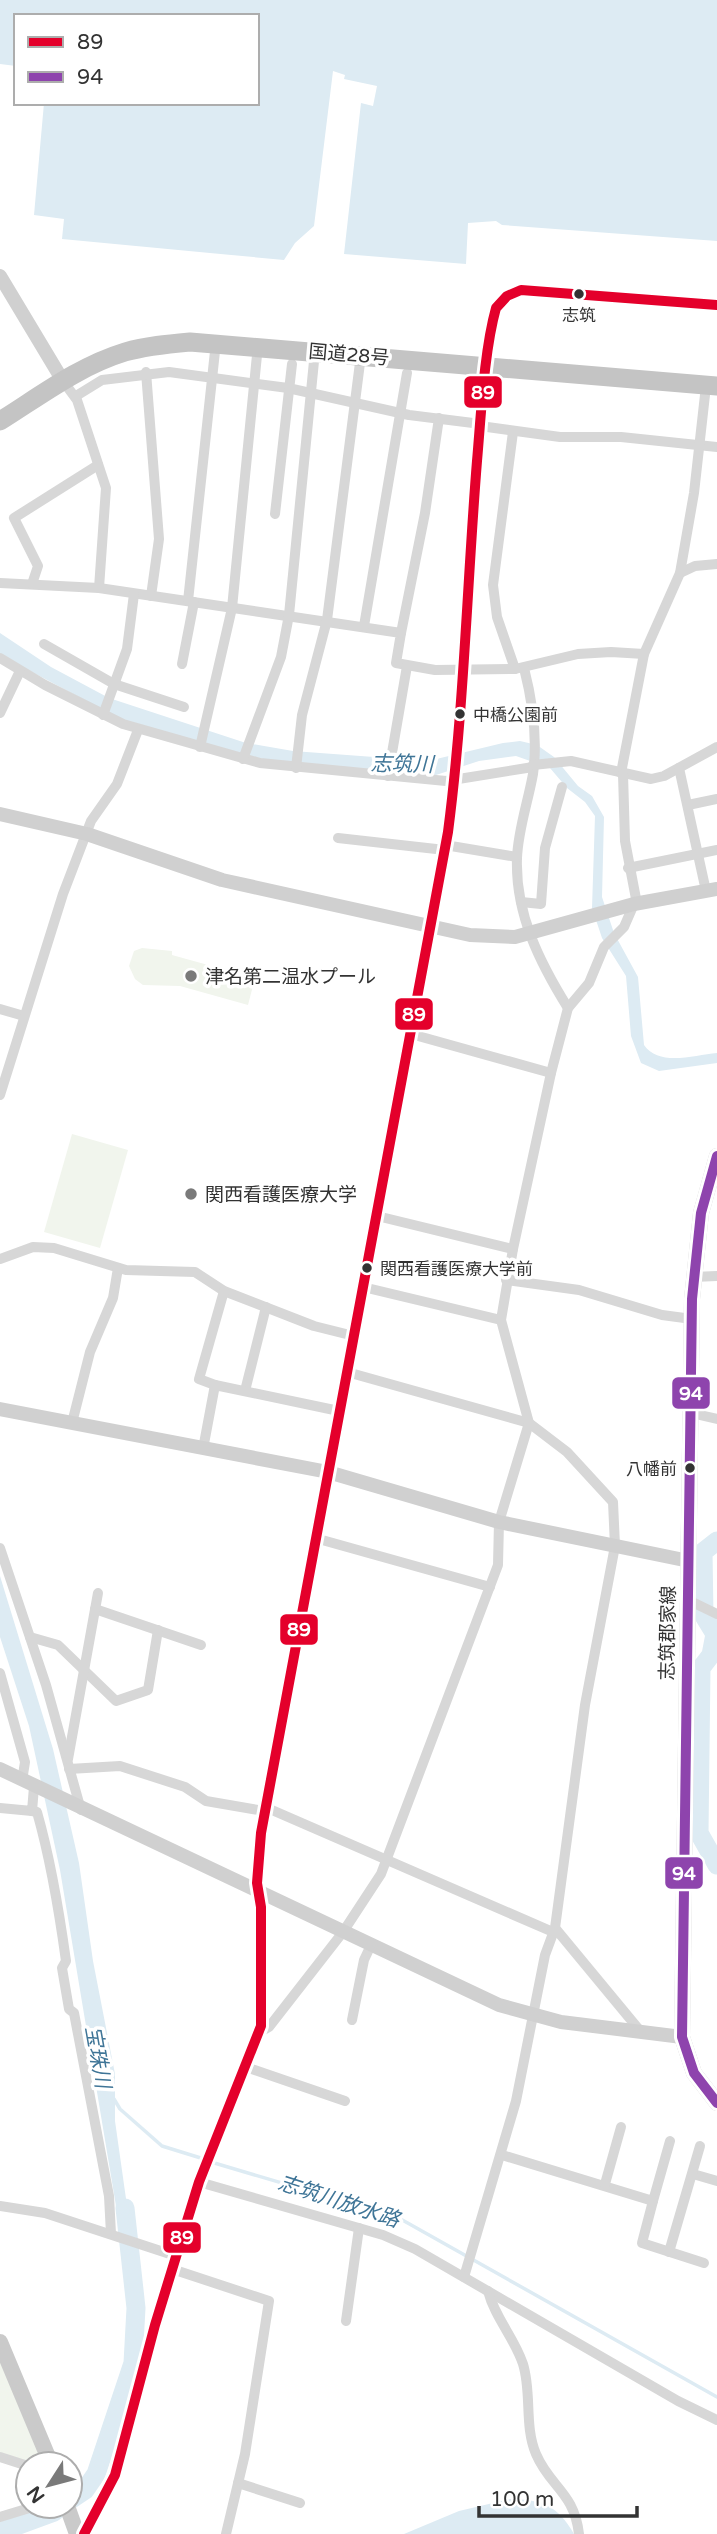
<svg xmlns="http://www.w3.org/2000/svg" width="717" height="2534" viewBox="0 0 717 2534" font-family="'Varela Round','Noto Sans JP',sans-serif">
<rect width="100%" height="100%" fill="#fff"/>
<g fill="#f1f5ed">
<path d="M142 948 172 951V955L255 978 248 1005 180 986 143 985 135 979 129 966 134 951Z"/>
<path d="M72 1134 128 1150 100 1248 44 1232Z"/>
<path d="M0 2357 43 2464H28L0 2454Z"/>
</g>
<g fill="#ddebf3">
<path d="M0 0H717V241L502 225 496 221 468 223 466 264 344 254 361 103 373 106 377 86 344 79 345 75 333 71 314 226 295 243 284 260 62 239 64 219 34 215 44 103H257V16H16V66L0 64Z"/>
<path d="M0 633 51 667 109 698 246 743 293 751 428 761 503 743 520 741 537 745 554 757 578 786 592 796 604 817 602 897 614 933 638 977 644 1045C659 1067 694 1055 717 1053V1063L659 1071 641 1063 631 1036 626 976 602 938 592 908 595 816 585 802 567 788 550 768 516 756 479 761 436 775 259 760 126 722 0 655Z"/>
<path d="M0 1576 53 1749 79 1863 93 1961 115 2074V2121L131 2234 120 2230 60 1870 29 1726 0 1637Z"/>
<path d="M510 2499C543 2500 557 2505 574 2534H404L459 2511Z"/>
</g>
<g fill="none" stroke-linecap="round" stroke-linejoin="round">
<g stroke="#ddebf3" stroke-width="3.5">
<path d="M114 2099 120 2109 162 2146 204 2159"/>
<path d="M211 2162 397 2217 717 2397"/>
</g>
<g stroke="#ddebf3" stroke-width="19">
<path d="M717 1541 703 1552 704 1616 715 1634 711 1655 701 1668 699 1833 717 1865"/>
<path d="M70 2500 85 2490 96 2474 133 2363 136 2308 125 2208"/>
<path d="M0 2532 54 2512 62 2506"/>
</g>
<g stroke="#d7d7d7" stroke-width="10">
<path d="M146 372 159 539 151 596"/>
<path d="M63 381 77 400 106 488 99 588"/>
<path d="M76 396 102 380 169 372 288 388 409 415 481 424"/>
<path d="M480 426 560 437H621L717 447"/>
<path d="M513 432 493 585 497 617 515 669"/>
<path d="M275 514 292 364"/>
<path d="M680 573 695 566 717 564"/>
<path d="M0 583 99 588 401 633 396 663 435 670 515 669 578 654 611 652 644 654"/>
<path d="M32 584 38 566 14 518 98 465"/>
<path d="M188 601 216 342"/>
<path d="M327 620 361 355"/>
<path d="M364 626 407 373"/>
<path d="M401 633 425 513 439 418"/>
<path d="M44 644 114 684 184 707"/>
<path d="M0 658 45 685 123 724 260 763 446 781 533 767"/>
<path d="M182 664 194 602"/>
<path d="M524 668C533 703 538 737 533 774 528 802 518 830 517 858 515 914 540 963 568 1008"/>
<path d="M0 713 20 671"/>
<path d="M103 715 127 649 134 594"/>
<path d="M200 747 232 608 258 345"/>
<path d="M243 759 281 657 289 615 315 351"/>
<path d="M533 765 571 761 651 779 664 776 717 747"/>
<path d="M296 768 302 715 327 620"/>
<path d="M679 768 706 891"/>
<path d="M621 773 644 654 680 573 694 493 706 386"/>
<path d="M623 774 625 841 637 904"/>
<path d="M388 776 407 666"/>
<path d="M688 805 717 799"/>
<path d="M338 838 445 850"/>
<path d="M445 845 517 857"/>
<path d="M628 868 717 850"/>
<path d="M521 902 541 904 545 848 562 787"/>
<path d="M0 1009 24 1016"/>
<path d="M411 1034 551 1073"/>
<path d="M0 1095 63 894 91 821 117 784 138 730"/>
<path d="M377 1216 513 1249"/>
<path d="M0 1259 33 1247 54 1248 126 1270 195 1272 224 1291 314 1326 354 1336"/>
<path d="M693 1277 717 1276"/>
<path d="M506 1280 579 1290 662 1315 692 1319"/>
<path d="M363 1287 501 1320"/>
<path d="M347 1372 529 1423 567 1452 613 1502 615 1546 585 1705 555 1928 545 1955 516 2101 464 2277"/>
<path d="M215 1385 199 1379 224 1291"/>
<path d="M245 1391 266 1307"/>
<path d="M691 1413 717 1419"/>
<path d="M72 1423 90 1352 113 1298 118 1268"/>
<path d="M203 1449 215 1385 339 1411"/>
<path d="M315 1538 490 1587"/>
<path d="M0 1548 46 1685 81 1810"/>
<path d="M688 1600 717 1614"/>
<path d="M95 1609 201 1645"/>
<path d="M30 1637 58 1645 116 1701 148 1690 158 1630"/>
<path d="M0 1673 25 1762 22 1781"/>
<path d="M68 1759 98 1593"/>
<path d="M69 1769 120 1766 185 1787 206 1801 264 1811"/>
<path d="M265 1807 553 1932"/>
<path d="M0 1808 32 1811 34 1787"/>
<path d="M32 1811 37 1812C51 1861 59 1910 66 1961L62 1968 69 2009 74 2013 109 2196 111 2234"/>
<path d="M555 1928 641 2032"/>
<path d="M352 2020 364 1960 371 1945"/>
<path d="M260 2032 269 2027 343 1932 381 1874 498 1565 499 1522 529 1423 501 1320 513 1249 551 1073 568 1008 589 983 604 947 624 927 634 904"/>
<path d="M246 2067 345 2101"/>
<path d="M502 2155 653 2201 670 2141"/>
<path d="M693 2174 717 2181"/>
<path d="M199 2182 383 2235 415 2249 678 2401 717 2420"/>
<path d="M605 2184 621 2127"/>
<path d="M653 2201 642 2243 704 2263"/>
<path d="M0 2206 45 2213 176 2256"/>
<path d="M669 2252 700 2146"/>
<path d="M172 2269 269 2301 245 2454 226 2534"/>
<path d="M488 2291C495 2318 514 2337 523 2364 532 2393 524 2426 536 2454 550 2487 574 2492 579 2534"/>
<path d="M346 2321 359 2228"/>
<path d="M0 2457 28 2466"/>
<path d="M238 2483 300 2503"/>
<path d="M0 2517 36 2506"/>
</g>
<g stroke="#d0d0d0" stroke-width="14">
<path d="M0 276 63 381"/>
<path d="M0 814 87 834 222 880 470 935 515 937 634 904 717 889"/>
<path d="M0 1409 328 1472 499 1522 689 1561"/>
<path d="M0 1769 499 2005 561 2022 682 2037"/>
<path d="M84 2534 115 2475 155 2325 199 2182 261 2026V1907L257 1883 261 1833 448 832C464 709 467 585 477 461 481 416 484 351 496 308L507 296 521 290 717 305"/>
</g>
<g stroke="#cacaca" stroke-width="16">
<path d="M717 1156 701 1213 692 1299 682 2037 694 2073 717 2103"/>
<path d="M0 2342 51 2464"/>
<path d="M67 2506 77 2534"/>
</g>
<path stroke="#c4c4c4" stroke-width="19" d="M0 421C40 396 79 366 125 352 146 346 168 344 190 342L717 386"/>
<defs>
<path id="bus-1" d="M84 2534 115 2475 155 2325 199 2182 261 2026V1907L257 1883 261 1833 448 832C464 709 467 585 477 461 481 416 484 351 496 308L507 296 521 290 717 305"/>
<path id="bus-2" d="M717 1156 701 1213 692 1299 682 2037 694 2073 717 2103"/>
</defs>
<use href="#bus-1" stroke="#fff" stroke-width="16"/>
<use href="#bus-2" stroke="#fff" stroke-width="16"/>
<use href="#bus-1" stroke="#e4002b" stroke-width="10"/>
<use href="#bus-2" stroke="#8e44ad" stroke-width="10"/>
</g>
<g fill="#333" stroke="#fff" stroke-width="2.5">
<circle cx="579" cy="294" r="6"/>
<circle cx="460" cy="714" r="6"/>
<circle cx="367" cy="1268" r="6"/>
<circle cx="690" cy="1468" r="6"/>
</g>
<g fill="#7a7a7a" stroke="#fff" stroke-width="2.5">
<circle cx="191" cy="976" r="7"/>
<circle cx="191" cy="1194" r="7"/>
</g>
<g text-anchor="middle" stroke-width="7" stroke-linejoin="round" paint-order="stroke">
<g font-size="17" fill="#333" stroke="#fff" text-anchor="start">
<text x="579" y="321" text-anchor="middle">志筑</text>
<text x="473" y="721">中橋公園前</text>
<text x="380" y="1275">関西看護医療大学前</text>
<text x="677" y="1475" text-anchor="end">八幡前</text>
</g>
<g font-size="19" fill="#333" stroke="#fff">
<text transform="translate(349 354) rotate(5)" y="7">国道28号</text>
<text transform="translate(667 1633) rotate(-89)" y="7">志筑郡家線</text>
</g>
<g font-size="19" fill="#333" stroke="#fff" text-anchor="start">
<text x="205" y="983">津名第二温水プール</text>
<text x="205" y="1201">関西看護医療大学</text>
</g>
<g font-size="21" font-style="italic" fill="#3f7597" stroke="#fff">
<text transform="translate(402 764) rotate(1)" y="7">志筑川</text>
<text transform="translate(98 2057) rotate(80)" y="7">宝珠川</text>
<text transform="translate(339 2201) rotate(18)" y="7">志筑川放水路</text>
</g>
</g>
<g stroke="#fff" stroke-width="2.5">
<rect x="463" y="375" width="40" height="34" rx="7" fill="#e4002b"/>
<rect x="394" y="997" width="40" height="34" rx="7" fill="#e4002b"/>
<rect x="671" y="1376" width="40" height="34" rx="7" fill="#8e44ad"/>
<rect x="279" y="1613" width="40" height="33" rx="7" fill="#e4002b"/>
<rect x="664" y="1856" width="40" height="34" rx="7" fill="#8e44ad"/>
<rect x="162" y="2221" width="40" height="33" rx="7" fill="#e4002b"/>
</g>
<g font-size="19" text-anchor="middle" font-weight="bold" fill="#fff">
<text x="483" y="399">89</text>
<text x="414" y="1021">89</text>
<text x="691" y="1400">94</text>
<text x="299" y="1636">89</text>
<text x="684" y="1880">94</text>
<text x="182" y="2244">89</text>
</g>
<rect x="14" y="14" width="245" height="91" fill="#ffffff" stroke="#adadad" stroke-width="2"/>
<rect x="28" y="37" width="35" height="10" fill="#e4002b" stroke="#adadad" stroke-width="2"/>
<text x="77" y="49" font-size="21" fill="#333333">89</text>
<rect x="28" y="72" width="35" height="10" fill="#8e44ad" stroke="#adadad" stroke-width="2"/>
<text x="77" y="84" font-size="21" fill="#333333">94</text>
<g transform="translate(49 2485) rotate(234)"><circle r="33" fill="#ffffff" stroke="#adadad" stroke-width="2"/>
<path d="M0-5L12 26L0 18L-12 26Z" fill="#7a7a7a"/>
<text y="-10" font-size="19" font-weight="bold" text-anchor="middle" fill="#333333">N</text>
</g>
<path d="M479 2506v10h158v-10" fill="none" stroke="#333333" stroke-width="3.5"/>
<text x="490" y="2506" font-size="21" fill="#333333" stroke="#ffffff" stroke-width="5" paint-order="stroke">100 m</text>
</svg>
